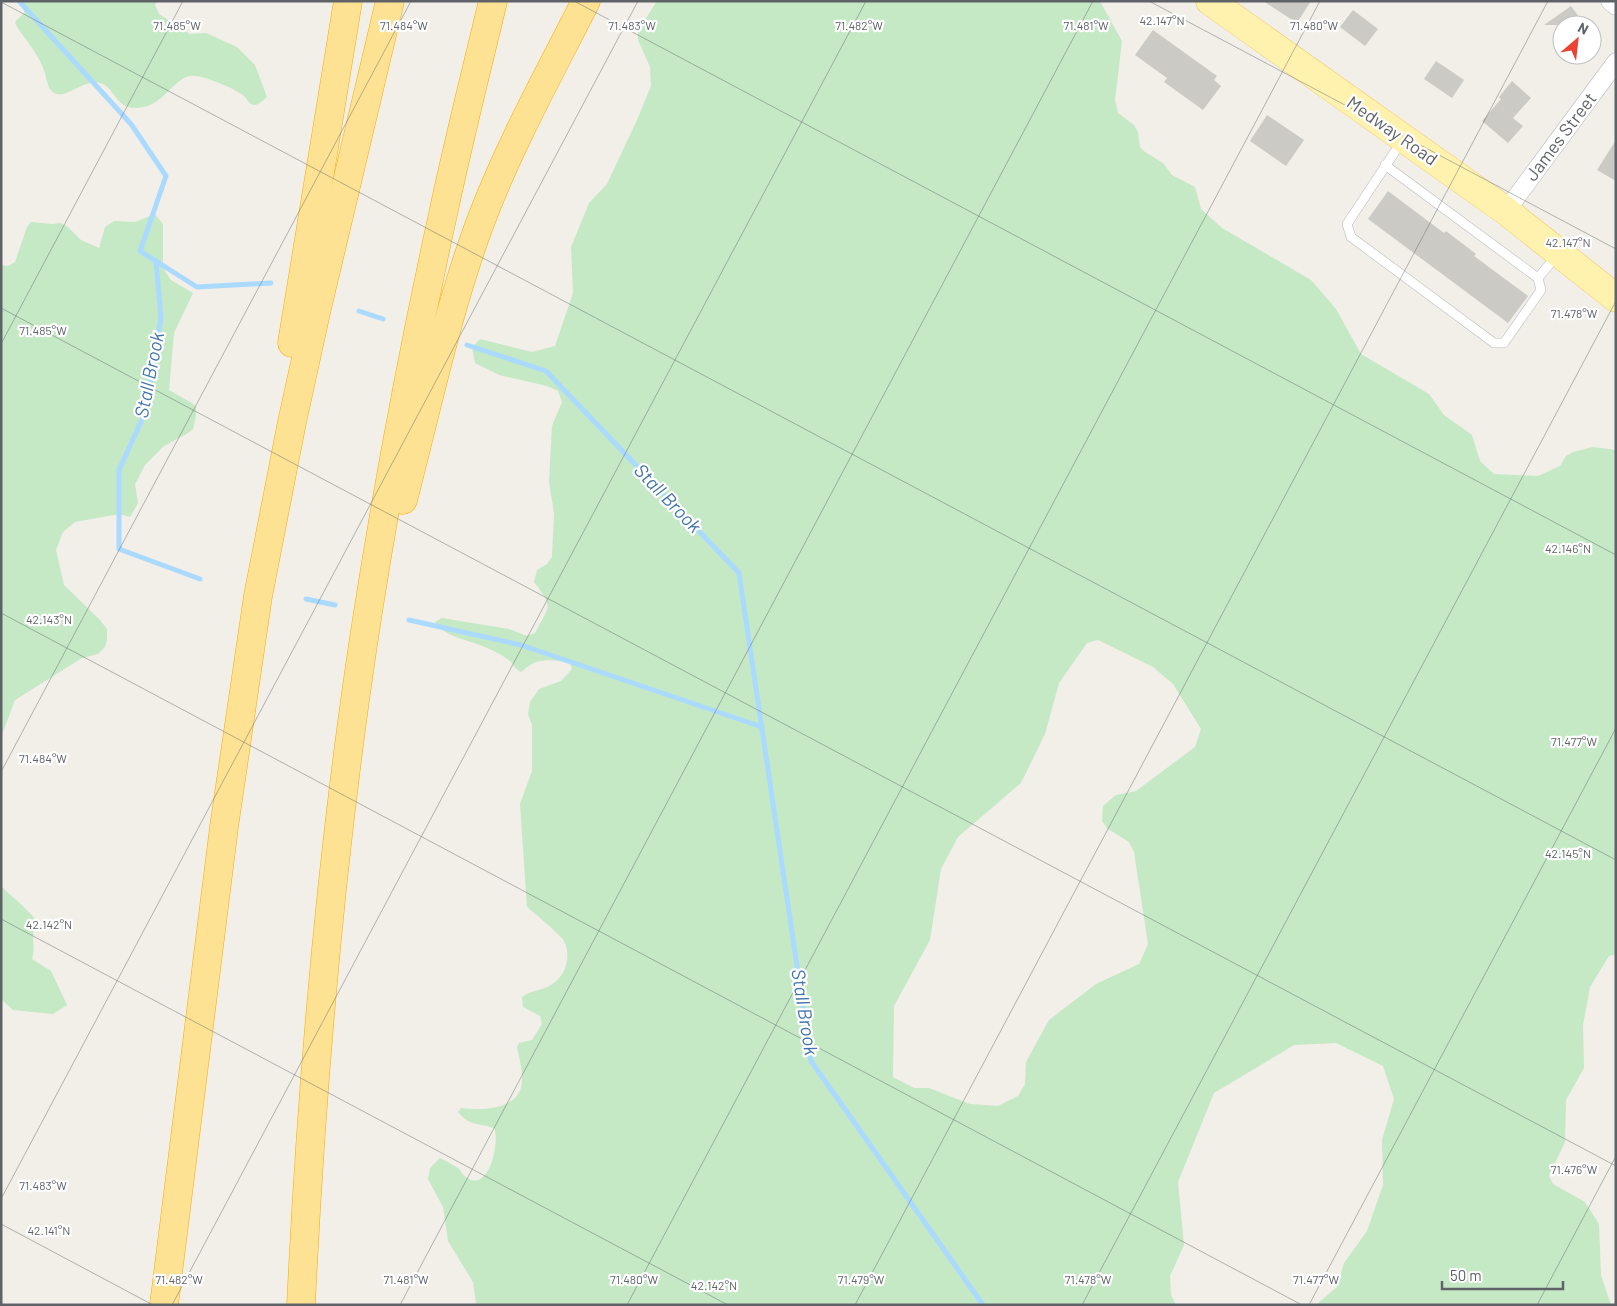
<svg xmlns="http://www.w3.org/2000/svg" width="1617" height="1306" viewBox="0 0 1617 1306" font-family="Barlow,sans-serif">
<rect width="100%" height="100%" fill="#f1efe8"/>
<g fill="#c5e8c5" fill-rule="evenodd">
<path d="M15 1H157L155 5 159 14 190 34 206 33 237 47 255 65 267 97C263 100 259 105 254 105 248 104 247 98 243 95 233 88 217 82 205 78 201 77 194 75 190 76 175 78 163 104 143 107 115 113 116 87 100 83 82 79 66 100 54 93 47 88 47 80 45 73 41 58 26 40 17 27L15 22 24 13V6Z"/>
<path d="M657 1H1100L1122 41 1115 100 1118 113 1134 125 1138 132 1140 147 1145 152 1163 163 1172 175 1195 187 1201 209 1222 228 1311 280 1336 309 1361 354 1429 394 1444 415 1472 435 1480 461 1494 474 1538 476 1560 466 1566 456 1573 452 1593 447 1616 450V954L1609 956 1590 987 1583 1025 1584 1068 1566 1100 1565 1142 1549 1176 1553 1184 1585 1202 1599 1224 1601 1275 1611 1305H1316L1337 1287 1344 1263 1367 1231 1383 1185 1382 1140 1394 1099 1383 1066 1336 1043 1294 1045 1214 1093 1178 1182 1184 1245 1170 1276 1171 1295 1176 1305H475L476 1302 473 1282 448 1241 443 1207 428 1179 430 1168 440 1158C446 1161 452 1164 458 1168 461 1171 464 1177 469 1179 490 1190 500 1140 494 1128 479 1123 469 1126 458 1112L461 1108C482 1111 520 1110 522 1082 523 1071 519 1057 517 1047L519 1043 532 1040 542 1024 540 1016 523 1007 522 997C531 990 541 991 551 985 565 977 572 957 564 941 561 935 534 913 527 907L520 804 532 771V725L528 714 530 702 539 689 561 681 572 669 570 664C559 660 541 658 530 665 527 667 524 670 521 672 512 667 514 663 507 659 501 654 493 651 487 648 471 640 445 638 435 622L442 618 509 629 527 636 535 633C550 604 554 608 534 582L537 570 547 564 552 557 554 513 549 482 552 426 562 402 558 391 547 386 499 375 475 363 472 347 480 339 532 352 555 346 573 293 571 247 589 203 607 184 637 120 651 86 650 67 638 40V31ZM1098 640 1153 667 1173 684 1201 729 1195 747 1136 791 1116 795 1103 806 1102 821 1108 829 1129 842 1134 852 1148 944 1139 964 1096 984 1049 1020 1026 1062 1025 1084 1018 1096 998 1106 970 1104 929 1088H914L893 1077 894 1006 930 940 941 869 958 837 1021 783 1045 734 1059 683 1087 643Z"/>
<path d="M155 214 163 224V268L171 280 193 293 174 333 169 390 192 403 196 407V416L193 429 188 433 164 446 145 465 135 484 138 503 130 517 119 514 75 522 63 532 56 550 64 585 100 620 107 629V639L105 647 98 654 82 658 15 700 1 737V265L8 266 15 262 27 227 31 222 52 224 61 223 68 227 81 240 99 248 105 227 114 221 135 222Z"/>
<path d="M1 886C7 892 34 915 35 920 36 925 33 930 33 936 33 944 35 951 32 959L51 971 67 1005 53 1014 13 1010 1 999Z"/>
</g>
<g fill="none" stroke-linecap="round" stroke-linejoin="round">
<g stroke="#aadaff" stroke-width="5">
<path d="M19 1 131 124 166 176 140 251 197 287 271 283"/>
<path d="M156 261 161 318 145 413 119 470V549L200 579"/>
<path d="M359 311 383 319"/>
<path d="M467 345 546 371 739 573 811 1061 983 1305"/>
<path d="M306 599 335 605"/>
<path d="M409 620 521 645 762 727"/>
</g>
</g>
<g fill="#cccac5">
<path d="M1263 1H1311L1297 23Z"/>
<path d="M1571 6 1585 25H1544Z"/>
<path d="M1353 10 1378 29 1365 46 1340 27Z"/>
<path d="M1153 30 1217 76 1214 80 1221 86 1203 110 1164 82 1167 78 1135 55Z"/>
<path d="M1436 61 1464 80 1452 98 1424 79Z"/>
<path d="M1512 81 1531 98 1513 118 1523 126 1508 143 1482 121 1501 99 1499 97Z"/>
<path d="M1267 115 1304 140 1286 166 1250 141Z"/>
<path d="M1616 140V181L1597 170Z"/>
<path d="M1388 191 1444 233 1446 231 1476 254 1474 256 1528 296 1508 323 1368 219Z"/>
</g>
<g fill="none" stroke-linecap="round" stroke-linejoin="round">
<defs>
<g id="service">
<path d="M1402 141 1347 224 1351 237 1494 343H1504L1541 290 1538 278 1558 254"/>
<path d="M1385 165 1538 278"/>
</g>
<g id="minor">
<path d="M1610 1 1616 6"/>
<path d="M1506 211 1616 62"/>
</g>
<path id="primary" d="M1210 1 1506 211 1616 298"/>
<g id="motorway">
<path d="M292 343 348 1"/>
<path d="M403 500C427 408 447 312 480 223 509 146 549 74 586 1"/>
<path d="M164 1305 224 827 258 596 292 422 317 308 390 1"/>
<path d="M301 1305C312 1073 332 842 368 612 389 479 414 346 443 214 458 143 476 72 493 1"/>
</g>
</defs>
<use href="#service" stroke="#b5b8bc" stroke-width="10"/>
<use href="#minor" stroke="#b5b8bc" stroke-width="19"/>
<use href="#primary" stroke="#f2c960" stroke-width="29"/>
<use href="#motorway" stroke="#f9ab00" stroke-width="29"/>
<use href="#service" stroke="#fff" stroke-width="9"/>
<use href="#minor" stroke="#fff" stroke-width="18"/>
<use href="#primary" stroke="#fff2af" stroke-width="28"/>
<use href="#motorway" stroke="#fde293" stroke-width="28"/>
</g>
<path fill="none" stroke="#5f6368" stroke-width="1" stroke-opacity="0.45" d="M574 1 1616 555M1149 1 1616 249M1 2 1616 860M1 308 1616 1166M1 344 183 1M1 613 1302 1305M1 772 411 1M1 919 728 1305M1 1199 638 1M1 1224 153 1305M172 1305 866 1M400 1305 1093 1M627 1305 1320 1M855 1305 1548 1M1082 1305 1616 301M1309 1305 1616 728M1537 1305 1616 1156"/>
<g text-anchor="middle" stroke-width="4.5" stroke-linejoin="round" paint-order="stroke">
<g font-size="18" fill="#5f6368" stroke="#fff">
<text transform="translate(1392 131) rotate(35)" y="6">Medway Road</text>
<text transform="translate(1561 137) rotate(-53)" y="6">James Street</text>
</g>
<g font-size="19" font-style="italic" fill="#4174aa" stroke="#fff">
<text transform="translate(149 375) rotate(-79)" y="7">Stall Brook</text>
<text transform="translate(668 498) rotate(46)" y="7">Stall Brook</text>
<text transform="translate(805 1012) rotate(81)" y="7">Stall Brook</text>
</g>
</g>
<g font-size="12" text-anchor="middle" fill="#5f6368" stroke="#fff" stroke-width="4.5" stroke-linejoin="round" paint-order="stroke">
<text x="1162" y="25">42.147°N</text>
<text x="177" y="30">71.485°W</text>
<text x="404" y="30">71.484°W</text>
<text x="632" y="30">71.483°W</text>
<text x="859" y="30">71.482°W</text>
<text x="1086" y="30">71.481°W</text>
<text x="1314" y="30">71.480°W</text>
<text x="1568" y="247">42.147°N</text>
<text x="1574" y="318">71.478°W</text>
<text x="43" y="335">71.485°W</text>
<text x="1568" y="553">42.146°N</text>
<text x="49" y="624">42.143°N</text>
<text x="1574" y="746">71.477°W</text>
<text x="43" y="763">71.484°W</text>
<text x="1568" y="858">42.145°N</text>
<text x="49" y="929">42.142°N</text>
<text x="1574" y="1174">71.476°W</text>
<text x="43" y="1190">71.483°W</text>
<text x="49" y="1235">42.141°N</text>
<text x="179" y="1284">71.482°W</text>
<text x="406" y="1284">71.481°W</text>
<text x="634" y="1284">71.480°W</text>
<text x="861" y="1284">71.479°W</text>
<text x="1088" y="1284">71.478°W</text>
<text x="1316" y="1284">71.477°W</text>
<text x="714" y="1290">42.142°N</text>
</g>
<rect width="1617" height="1306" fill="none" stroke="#5f6368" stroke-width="5"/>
<g transform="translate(1577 40) rotate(28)"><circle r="24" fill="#ffffff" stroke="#bfc1c3"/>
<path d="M0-4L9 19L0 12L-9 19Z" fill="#ea4335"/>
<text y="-8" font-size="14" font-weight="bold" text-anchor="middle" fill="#5f6368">N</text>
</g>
<path d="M1442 1281v8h121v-8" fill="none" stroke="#5f6368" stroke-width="2.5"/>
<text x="1450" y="1281" font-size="15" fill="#5f6368" stroke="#ffffff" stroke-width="4" paint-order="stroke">50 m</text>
</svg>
